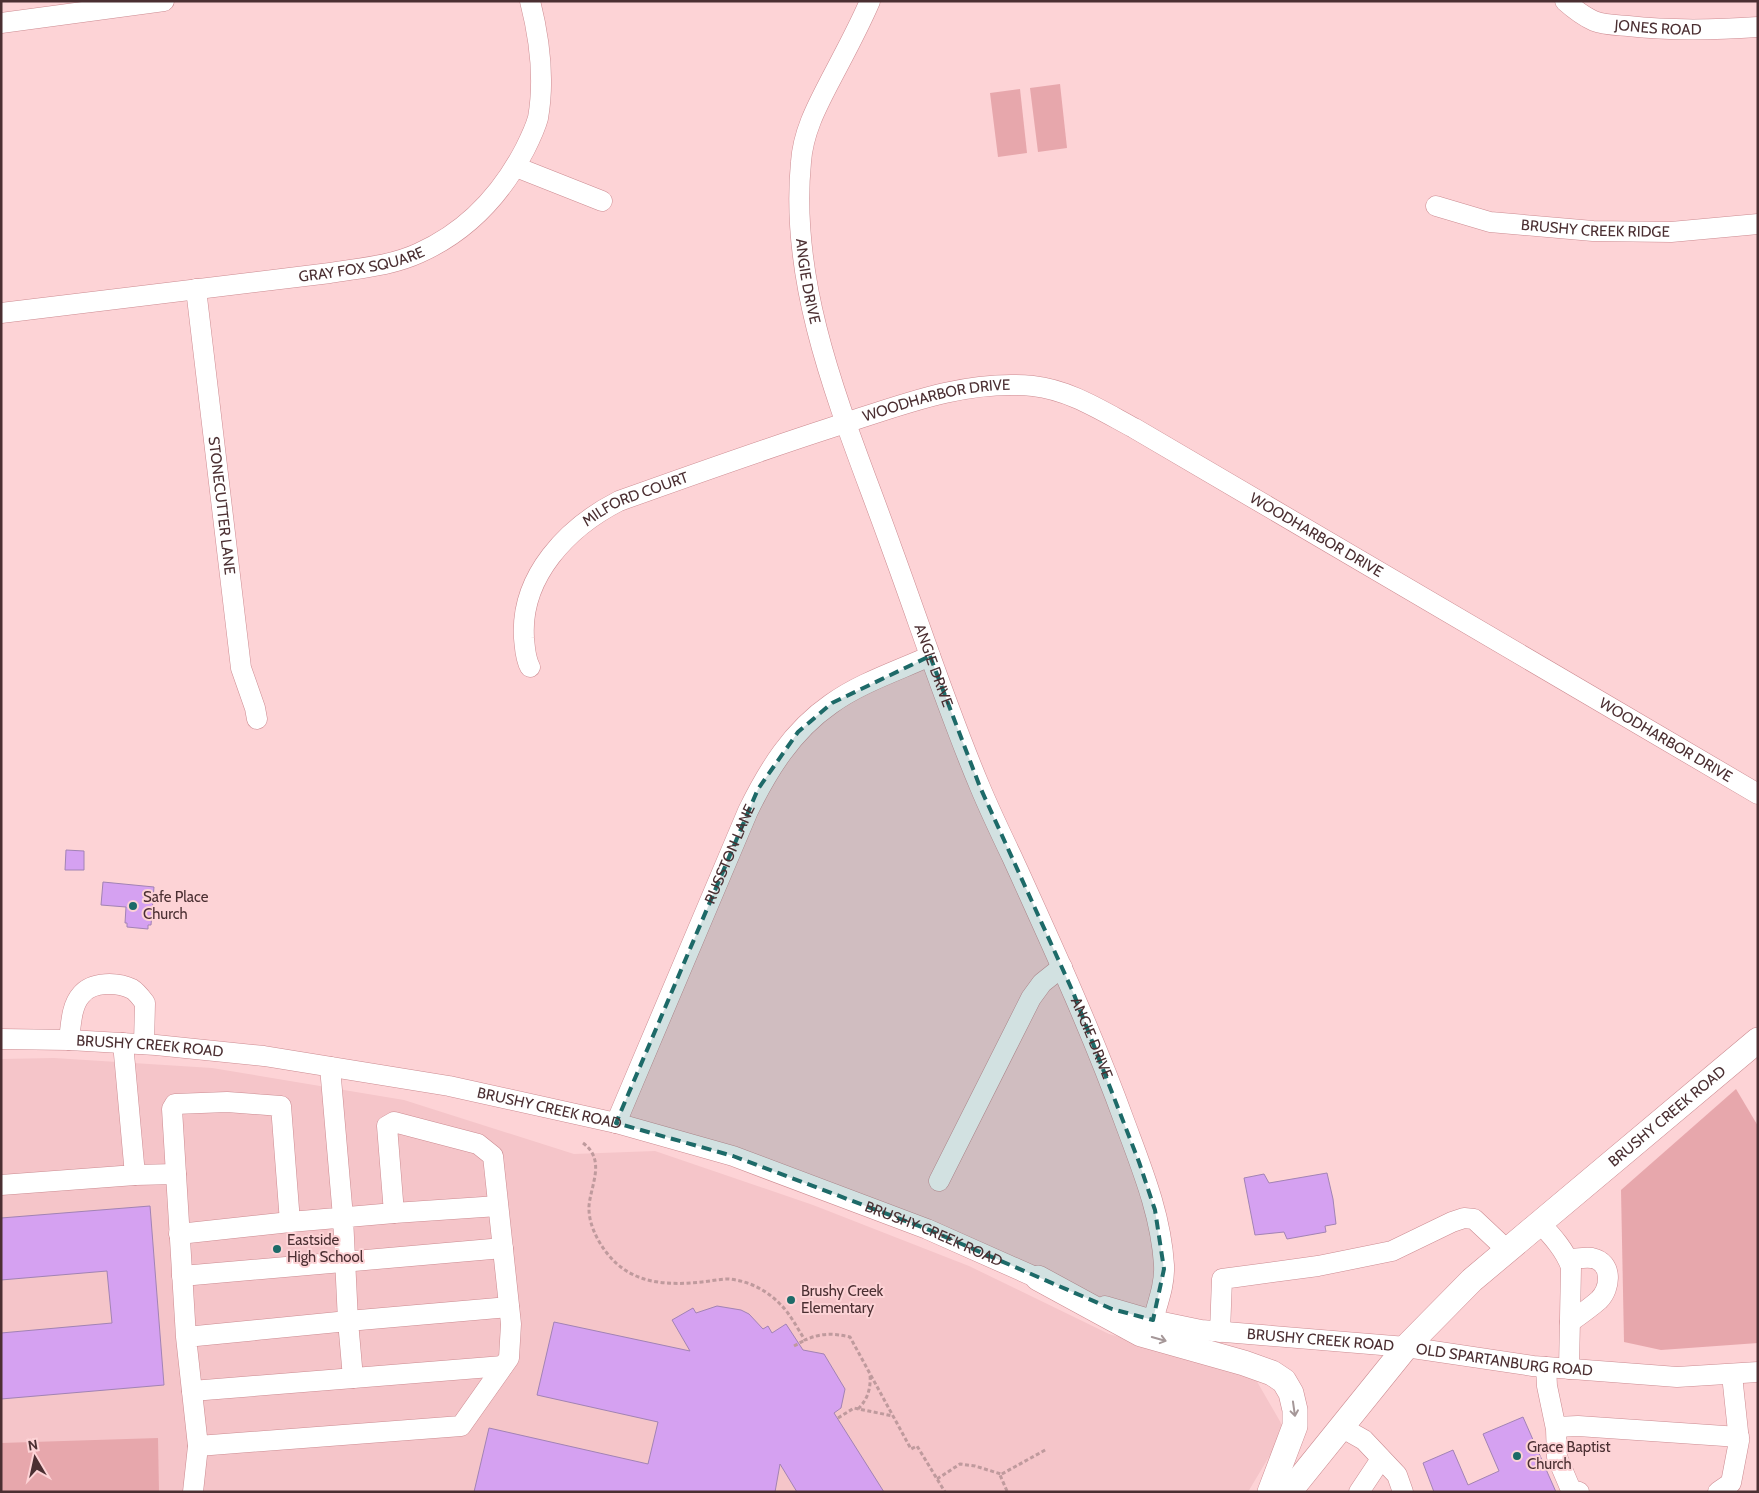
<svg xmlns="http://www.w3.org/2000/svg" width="1759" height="1493" viewBox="0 0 1759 1493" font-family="Cabin,sans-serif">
<rect width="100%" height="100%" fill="#fdd3d6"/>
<path fill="#f5c5c9" d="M54 1058 212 1068 404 1100 574 1154 655 1151 813 1205 969 1266 1109 1334 1252 1373 1285 1430 1248 1492H1V1059Z"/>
<g fill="#e7a7ac">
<path d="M1060 84 1067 148 1038 152 1030 88Z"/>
<path d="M1020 89 1027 153 998 157 990 93Z"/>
<path d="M1736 1089 1758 1126V1343L1661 1350 1624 1342 1621 1190Z"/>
<path d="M158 1438 159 1492H1V1443Z"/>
</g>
<g fill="#d5a1f1" stroke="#a283b4">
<path d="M66 850 84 851V870H65Z"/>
<path d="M103 882 154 887 151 925H148V929L127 927V923H125L126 907 101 905Z"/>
<path d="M1327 1173 1333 1199 1336 1224 1325 1226 1326 1232 1287 1239 1284 1232 1255 1235 1244 1178 1264 1174 1269 1183Z"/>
<path d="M150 1206 164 1385 1 1399V1333L112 1323 107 1271 1 1280V1218Z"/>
<path d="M717 1306 741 1310 749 1314 763 1329 768 1326 772 1333 786 1324 803 1350 824 1354 845 1389 841 1408 834 1413 884 1492H797L780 1464 775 1492H474L489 1428 648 1464 658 1422 537 1395 554 1322 690 1351 672 1320 693 1308 696 1313Z"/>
<path d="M1523 1417 1556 1492H1434L1423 1463 1453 1450 1468 1485 1499 1471 1483 1434Z"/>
</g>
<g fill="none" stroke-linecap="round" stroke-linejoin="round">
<defs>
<g id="minor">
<path id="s1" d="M870 1C858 29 843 56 829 83 816 108 803 133 801 162 788 296 848 425 892 549 921 628 947 709 980 787 990 811 1001 834 1012 857 1052 945 1092 1032 1125 1123 1142 1169 1161 1215 1164 1265 1165 1284 1158 1302 1153 1320"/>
<path id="s2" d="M1565 1C1574 9 1583 16 1594 21 1604 25 1616 25 1628 26 1671 31 1714 30 1758 27"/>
<path d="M1 23 164 1"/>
<path d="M516 167 602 201"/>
<path id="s3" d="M1436 206 1490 222 1593 231 1671 232 1758 224"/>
<path id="s4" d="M196 289 241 668 255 708 257 719"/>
<path id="s5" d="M1 313 330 273C359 268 391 266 419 253 466 232 501 195 525 149 530 139 535 129 538 118 545 78 540 40 530 1"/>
<path id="s6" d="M530 667C525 658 525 648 524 638 520 576 568 527 619 501 689 476 759 451 830 428 896 407 963 379 1033 386 1070 390 1102 411 1134 428L1758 794"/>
<path id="s7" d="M1 1039 69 1040 156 1045 264 1056 449 1086 616 1123 733 1156 927 1229 1051 1284"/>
<path d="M69 1040C71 1026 71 1006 81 995 92 981 118 982 132 989 137 992 142 999 145 1003L144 1044"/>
<path id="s8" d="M616 1123 748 811C768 770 792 731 831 704 860 683 897 671 930 656"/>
<path d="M135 1175 176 1174"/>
<path d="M939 1181 1031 998 1042 983 1062 967"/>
<path d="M1 1185 135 1175 123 1043"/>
<path d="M394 1213 498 1206"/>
<path d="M1540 1223C1552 1236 1565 1250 1571 1267L1569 1369"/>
<path d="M179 1234 290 1222"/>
<path d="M1568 1259C1575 1259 1584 1257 1592 1258 1613 1262 1611 1288 1599 1300 1590 1308 1580 1315 1570 1322"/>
<path d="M182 1276 503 1248"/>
<path id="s9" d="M1105 1306 1153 1320 1201 1330 1406 1347 1533 1366 1677 1377 1758 1372"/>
<path d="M1220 1332 1222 1279 1318 1266 1392 1251 1452 1222 1464 1218 1474 1219 1507 1250"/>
<path d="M186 1337 198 1446 461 1426 509 1358 511 1324 493 1156 478 1144 394 1122 387 1126 394 1213 290 1222 281 1106 227 1102 175 1104 172 1109 186 1337 348 1321 343 1217 330 1067"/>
<path d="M1546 1367 1547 1386 1556 1429 1557 1457 1571 1490 1579 1492"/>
<path d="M353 1378 348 1321 509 1307"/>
<path d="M192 1391 503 1366"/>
<path d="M1341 1427 1364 1440 1397 1475 1403 1492"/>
<path d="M1556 1427 1578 1426 1739 1437"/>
<path d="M193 1492 198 1446"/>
<path d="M1359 1492 1381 1459"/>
<path d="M1718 1492 1731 1483 1739 1441 1732 1375"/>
</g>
<g id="major">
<path d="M1038 1278 1141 1334 1244 1363 1272 1373 1284 1381 1291 1393 1295 1410V1426L1270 1492"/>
<path id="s10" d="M1289 1492 1406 1347 1472 1280 1758 1040"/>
</g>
</defs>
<use href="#minor" stroke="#cc8b91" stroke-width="21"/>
<use href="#major" stroke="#cc8b91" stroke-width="26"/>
<g stroke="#bf9a9d" stroke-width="3" stroke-dasharray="4 2.5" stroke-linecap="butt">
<path d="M583 1143C606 1160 591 1184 589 1206 588 1227 602 1250 616 1263 640 1285 672 1285 702 1282 711 1281 720 1279 729 1279 748 1281 765 1289 779 1303 790 1313 797 1328 805 1340 821 1333 833 1333 850 1337L911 1449 917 1446 945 1492"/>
<path d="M794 1346 805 1340"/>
<path d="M858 1409C868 1399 871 1388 870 1374"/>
<path d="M838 1418 854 1408 893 1416"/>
<path d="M937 1479 960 1464 975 1466 1001 1474"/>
<path d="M1007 1491 1000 1475 1047 1449"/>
</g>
<use href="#minor" stroke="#fff" stroke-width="20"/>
<use href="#major" stroke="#fff" stroke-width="25"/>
</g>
<defs><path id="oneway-shaft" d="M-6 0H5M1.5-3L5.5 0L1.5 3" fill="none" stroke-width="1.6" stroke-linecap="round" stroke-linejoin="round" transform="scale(1.25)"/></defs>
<g stroke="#a59798">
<use href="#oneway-shaft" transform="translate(1159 1339) rotate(16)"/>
<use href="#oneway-shaft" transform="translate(1294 1409) rotate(82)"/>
</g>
<path fill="#1d6a68" fill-opacity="0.2" stroke="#1d6a68" stroke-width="4" stroke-dasharray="10 6" stroke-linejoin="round" d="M930 656 980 787 1073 992 1139 1162 1155 1210 1164 1269 1153 1320 1112 1309 927 1229 733 1156 616 1123 758 789 798 732 832 703Z"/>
<g fill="#1d6a68" stroke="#fdd3d6" stroke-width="2">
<circle cx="133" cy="906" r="5"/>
<circle cx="277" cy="1249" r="5"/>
<circle cx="791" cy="1300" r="5"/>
<circle cx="1517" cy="1456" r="5"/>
</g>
<g text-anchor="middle" stroke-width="4" stroke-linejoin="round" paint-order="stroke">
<g font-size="15" fill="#4b2f32" stroke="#fdd3d6">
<text dy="5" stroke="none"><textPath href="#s2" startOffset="100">JONES ROAD</textPath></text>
<text dy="5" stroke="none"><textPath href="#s3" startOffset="162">BRUSHY CREEK RIDGE</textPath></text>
<text dy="5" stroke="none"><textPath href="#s5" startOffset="364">GRAY FOX SQUARE</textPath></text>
<text dy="5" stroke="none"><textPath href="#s1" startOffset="296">ANGIE DRIVE</textPath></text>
<text dy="5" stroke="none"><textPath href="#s6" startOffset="540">WOODHARBOR DRIVE</textPath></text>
<text dy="5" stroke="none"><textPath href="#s6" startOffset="222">MILFORD COURT</textPath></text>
<text dy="5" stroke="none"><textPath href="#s4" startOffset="218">STONECUTTER LANE</textPath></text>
<text dy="5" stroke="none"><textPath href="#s6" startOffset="960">WOODHARBOR DRIVE</textPath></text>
<text dy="5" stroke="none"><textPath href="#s1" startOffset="701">ANGIE DRIVE</textPath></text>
<text dy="5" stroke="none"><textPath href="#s6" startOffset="1365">WOODHARBOR DRIVE</textPath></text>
<text dy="5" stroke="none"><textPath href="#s8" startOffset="292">RUSSTON LANE</textPath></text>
<text dy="5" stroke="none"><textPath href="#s1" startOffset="1106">ANGIE DRIVE</textPath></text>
<text dy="5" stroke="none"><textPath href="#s7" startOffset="149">BRUSHY CREEK ROAD</textPath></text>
<text dy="5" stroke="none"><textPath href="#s7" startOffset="554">BRUSHY CREEK ROAD</textPath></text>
<text dy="5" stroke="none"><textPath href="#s10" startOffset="535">BRUSHY CREEK ROAD</textPath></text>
<text dy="5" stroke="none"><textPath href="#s7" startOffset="959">BRUSHY CREEK ROAD</textPath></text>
<text dy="5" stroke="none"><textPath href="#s9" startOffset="219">BRUSHY CREEK ROAD</textPath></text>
<text dy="5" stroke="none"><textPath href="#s9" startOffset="404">OLD SPARTANBURG ROAD</textPath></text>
</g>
<g font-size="15" fill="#4b2f32" stroke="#fdd3d6" text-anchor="start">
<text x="143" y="902">Safe Place<tspan x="143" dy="17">Church</tspan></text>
<text x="287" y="1245">Eastside<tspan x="287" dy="17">High School</tspan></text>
<text x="801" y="1296">Brushy Creek<tspan x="801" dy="17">Elementary</tspan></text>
<text x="1527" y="1452">Grace Baptist<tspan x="1527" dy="17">Church</tspan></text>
</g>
</g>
<rect width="1759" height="1493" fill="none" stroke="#4b2f32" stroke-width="5"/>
<g transform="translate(35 1458) rotate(351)" stroke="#fdd3d6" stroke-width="4" paint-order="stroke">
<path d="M0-4L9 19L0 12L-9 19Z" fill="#4b2f32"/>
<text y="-8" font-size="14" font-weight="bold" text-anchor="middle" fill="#4b2f32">N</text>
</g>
</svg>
